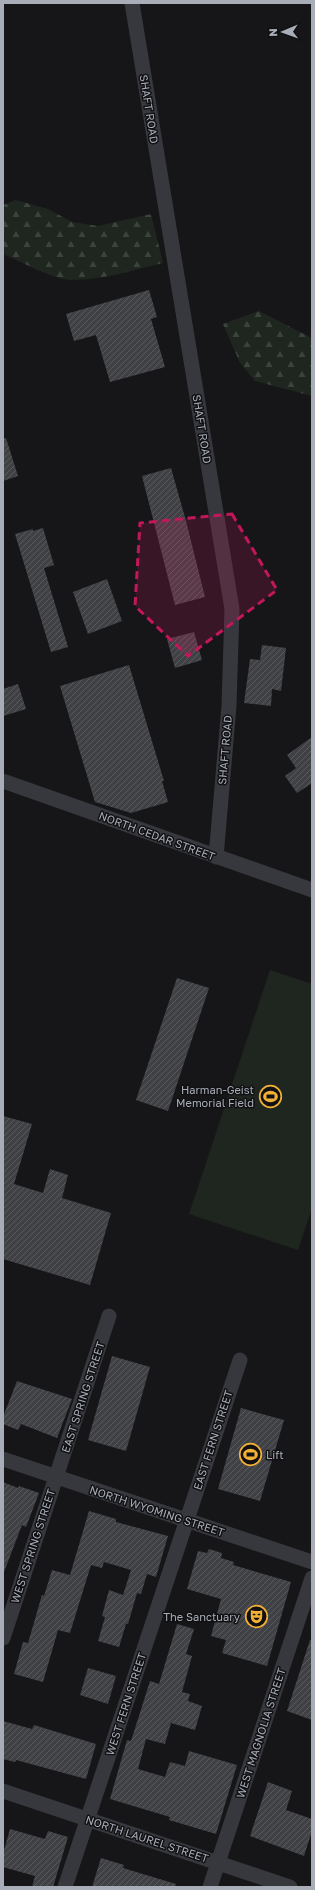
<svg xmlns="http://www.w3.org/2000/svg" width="315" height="1890" viewBox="0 0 315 1890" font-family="'Golos Text',sans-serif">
<defs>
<pattern id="forest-firs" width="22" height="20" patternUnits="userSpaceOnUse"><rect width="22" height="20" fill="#1e261f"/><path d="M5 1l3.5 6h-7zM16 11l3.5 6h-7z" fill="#3c433d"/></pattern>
<pattern id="building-hatch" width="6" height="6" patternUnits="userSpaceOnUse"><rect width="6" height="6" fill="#404145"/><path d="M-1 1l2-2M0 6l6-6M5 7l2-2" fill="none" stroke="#595a5e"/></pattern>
</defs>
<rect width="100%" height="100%" fill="#161618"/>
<path fill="#1e261f" d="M270 970 312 984V1208L298 1250 189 1214Z"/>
<g fill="url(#forest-firs)">
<path d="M16 200 48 209 72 222 98 226 151 214 163 263C134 270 102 280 72 280 54 280 20 261 3 254V205Z"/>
<path d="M259 311 312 338V396L255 381 240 363 223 324Z"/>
</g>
<g fill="url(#building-hatch)">
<path d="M149 290 157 317 151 319 165 367 110 382 96 335 74 341 66 314Z"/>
<path d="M6 438 18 476 3 481V439Z"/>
<path d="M171 468 186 521 205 597 175 605 142 476Z"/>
<path d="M43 528 54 565 44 568 68 647 51 652 15 534 33 529V531Z"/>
<path d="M107 579 122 621 88 634 73 592Z"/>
<path d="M194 632 202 660 175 668 167 639Z"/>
<path d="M262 645 286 648 281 691 272 689 271 706 244 703 250 659 260 660Z"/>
<path d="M129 665 164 781H162L168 802 131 813 95 802 60 686Z"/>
<path d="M18 684 26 709 3 716V689Z"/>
<path d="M312 737V783L297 793 285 776 296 768 287 755Z"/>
<path d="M177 978 209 988 168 1111 136 1100Z"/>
<path d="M3 1116 32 1124 14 1184 43 1193 50 1169 68 1175 62 1198 111 1213 90 1285 3 1259Z"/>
<path d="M112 1356 150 1367 126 1451 88 1440Z"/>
<path d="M17 1381 72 1399 57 1438 21 1424 18 1430 3 1424V1417Z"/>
<path d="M241 1408 284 1420 260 1501 218 1489Z"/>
<path d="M3 1482 18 1488 19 1486 39 1493 26 1527 22 1525 4 1572Z"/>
<path d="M89 1511 116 1519V1522L168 1536 156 1577 147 1574 141 1594 137 1593 128 1624H126L119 1647 98 1641 105 1617 102 1616 109 1590 123 1595 131 1570 104 1562 102 1568 91 1565 70 1633 58 1630 43 1682 14 1674 23 1642 28 1643 42 1595 44 1596 52 1570 70 1575Z"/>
<path d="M209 1549 222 1553 221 1558 234 1562 233 1565 291 1582 267 1666 222 1653 226 1640 211 1636 221 1599 187 1589 198 1551 207 1553Z"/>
<path d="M177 1624 194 1629 186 1654 192 1656 182 1692 190 1694 188 1701 202 1706 195 1730 171 1723 165 1744 146 1739 138 1769 165 1777 170 1762 185 1766 189 1751 237 1765 216 1834 169 1820 170 1817 110 1799 127 1740 131 1741 150 1681 159 1684Z"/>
<path d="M310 1640H312V1720L287 1711Z"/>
<path d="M88 1668 116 1676 108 1704 80 1695Z"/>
<path d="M3 1721 32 1729 34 1725 96 1744 86 1779 16 1760 15 1762 3 1759Z"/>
<path d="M268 1782 292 1791 286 1810 312 1819V1831L304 1856 250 1836Z"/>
<path d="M10 1829 45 1839 48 1831 68 1837 53 1887H32L35 1876 3 1867V1854Z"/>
<path d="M101 1858 124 1865 123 1868 176 1884 175 1887H92Z"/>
</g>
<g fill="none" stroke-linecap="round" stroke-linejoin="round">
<g stroke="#37383d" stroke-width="15">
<path d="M132 3 232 609 229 706 216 857"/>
<path d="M3 781 312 890"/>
<path d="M3 1459 312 1562"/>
<path d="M3 1638 109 1316"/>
<path d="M3 1791 290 1887"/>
<path d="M65 1887 240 1360"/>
<path d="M210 1887 312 1578"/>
</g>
</g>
<path fill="#c2185b" fill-opacity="0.2" stroke="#c2185b" stroke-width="3" stroke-dasharray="8 5" stroke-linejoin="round" d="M232 514 277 590 188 656 135 606 140 523Z"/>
<defs>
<symbol id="stadium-ring" viewBox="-11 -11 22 22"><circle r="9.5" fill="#111113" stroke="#f2b134" stroke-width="1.5"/><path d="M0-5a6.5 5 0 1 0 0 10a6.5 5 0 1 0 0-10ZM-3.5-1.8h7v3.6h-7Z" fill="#f2b134"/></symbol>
<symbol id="theatre-ring" viewBox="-11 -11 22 22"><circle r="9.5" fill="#111113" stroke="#f2b134" stroke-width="1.5"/><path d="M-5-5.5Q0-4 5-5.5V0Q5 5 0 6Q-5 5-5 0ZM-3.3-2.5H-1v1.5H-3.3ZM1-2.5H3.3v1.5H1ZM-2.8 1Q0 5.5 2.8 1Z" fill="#f2b134"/></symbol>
</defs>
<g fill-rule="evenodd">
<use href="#stadium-ring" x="258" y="1084" width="25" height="25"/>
<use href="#stadium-ring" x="238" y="1442" width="25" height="25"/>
<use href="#theatre-ring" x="244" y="1604" width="25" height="25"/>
</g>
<g text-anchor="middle" stroke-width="3" stroke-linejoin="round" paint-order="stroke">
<g font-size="11" fill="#a8adb8" stroke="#111113">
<text transform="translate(149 109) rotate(81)" y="4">SHAFT ROAD</text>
<text transform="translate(202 429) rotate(81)" y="4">SHAFT ROAD</text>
<text transform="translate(225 750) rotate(-85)" y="4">SHAFT ROAD</text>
<text transform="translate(157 836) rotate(20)" y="4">NORTH CEDAR STREET</text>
<text transform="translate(83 1397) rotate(-72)" y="4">EAST SPRING STREET</text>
<text transform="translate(213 1440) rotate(-72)" y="4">EAST FERN STREET</text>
<text transform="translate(157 1511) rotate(18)" y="4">NORTH WYOMING STREET</text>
<text transform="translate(33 1546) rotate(-72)" y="4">WEST SPRING STREET</text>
<text transform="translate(126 1704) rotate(-72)" y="4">WEST FERN STREET</text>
<text transform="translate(261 1733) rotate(-72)" y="4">WEST MAGNOLIA STREET</text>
<text transform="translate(147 1839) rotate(18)" y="4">NORTH LAUREL STREET</text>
</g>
<g font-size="11" fill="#a8adb8" stroke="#111113" text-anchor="end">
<text x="254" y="1094">Harman-Geist<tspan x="254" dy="13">Memorial Field</tspan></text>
<text x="266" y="1459" text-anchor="start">Lift</text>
<text x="240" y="1621">The Sanctuary</text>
</g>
</g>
<rect width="315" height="1890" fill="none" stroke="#a8adb8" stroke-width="8"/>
<g transform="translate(283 32) rotate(268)" stroke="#111113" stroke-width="3" paint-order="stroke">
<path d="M0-3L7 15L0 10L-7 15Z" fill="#a8adb8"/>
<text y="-6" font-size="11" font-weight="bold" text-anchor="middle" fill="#a8adb8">N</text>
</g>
</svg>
